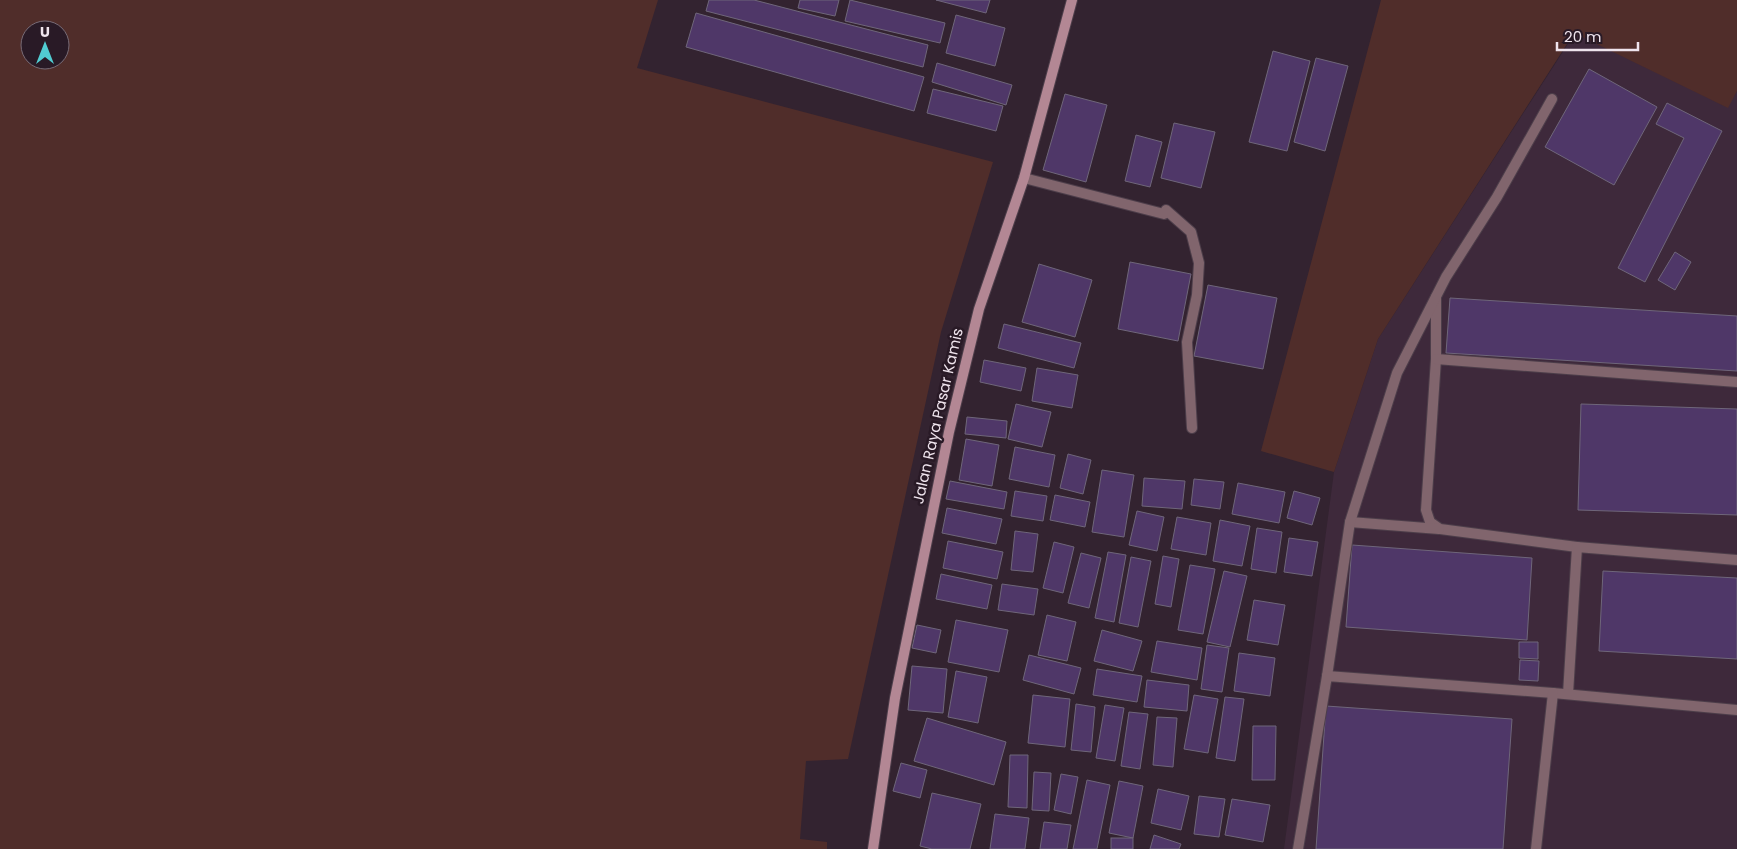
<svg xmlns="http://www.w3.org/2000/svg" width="1737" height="849" viewBox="0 0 1737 849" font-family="Poppins,sans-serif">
<rect width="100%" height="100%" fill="#332330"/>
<path fill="#3e293b" d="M1575 33 1727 107 1737 91V849H1284L1334 472 1378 339Z"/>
<g fill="#502d2a" fill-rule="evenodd">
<path d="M0 0H658L637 68 993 162 941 332 848 759 806 761 800 839 827 842V849H0ZM30 30H60V60H30Z"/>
<path d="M1381 0H1737V91L1728 108 1574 33 1378 339 1334 472 1261 451Z"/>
</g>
<g fill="#4f3768" stroke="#6f667a">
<path d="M709 0H754L928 45 923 67 706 11Z"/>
<path d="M800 0H839L835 16 798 8Z"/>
<path d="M850 0 945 23 940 43 845 21Z"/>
<path d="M936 0H990L986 13Z"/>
<path d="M696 13 924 77 914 111 686 47Z"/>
<path d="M956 15 1005 28 995 66 946 53Z"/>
<path d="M1273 51 1310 61 1287 151 1249 142Z"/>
<path d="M1316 58 1348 66 1325 151 1294 142Z"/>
<path d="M937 63 1012 85 1006 105 932 82Z"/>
<path d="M1589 69 1657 107 1614 185 1545 147Z"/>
<path d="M933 89 1003 106 996 131 927 113Z"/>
<path d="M1065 94 1107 105 1086 182 1043 170Z"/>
<path d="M1667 103 1722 131 1645 282 1618 268 1684 138 1656 124Z"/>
<path d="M1174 123 1215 132 1201 188 1161 178Z"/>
<path d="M1136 135 1162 142 1150 187 1125 181Z"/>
<path d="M1675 252 1691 262 1675 290 1658 280Z"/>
<path d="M1130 262 1191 274 1178 341 1118 329Z"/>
<path d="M1039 264 1092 280 1075 337 1022 322Z"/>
<path d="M1208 285 1277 298 1263 369 1194 356Z"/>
<path d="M1450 298 1737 316V371L1446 353Z"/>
<path d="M1004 324 1081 343 1074 368 998 348Z"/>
<path d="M984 360 1026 368 1021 391 980 382Z"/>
<path d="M1037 368 1078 375 1072 408 1032 401Z"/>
<path d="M1016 404 1051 412 1042 447 1008 439Z"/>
<path d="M1581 404 1737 409V515L1578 510Z"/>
<path d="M967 417 1007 421 1006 438 965 434Z"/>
<path d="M966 439 999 445 992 486 959 480Z"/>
<path d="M1015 447 1055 455 1049 487 1009 479Z"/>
<path d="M1068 454 1091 460 1083 494 1060 488Z"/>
<path d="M1102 470 1134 475 1124 537 1092 532Z"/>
<path d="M1144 478 1185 481 1182 509 1142 506Z"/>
<path d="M1194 479 1224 482 1220 509 1191 505Z"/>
<path d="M950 481 1007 492 1004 509 946 499Z"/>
<path d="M1238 483 1285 492 1279 523 1232 514Z"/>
<path d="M1015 491 1047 496 1043 521 1011 516Z"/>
<path d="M1294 491 1320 498 1312 525 1287 518Z"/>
<path d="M1055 495 1090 502 1085 527 1050 520Z"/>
<path d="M947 508 1002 519 996 544 942 533Z"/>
<path d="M1137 511 1164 517 1157 551 1129 545Z"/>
<path d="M1177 517 1211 523 1206 555 1171 549Z"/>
<path d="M1220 520 1250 526 1242 566 1213 561Z"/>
<path d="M1257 528 1282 532 1276 573 1251 569Z"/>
<path d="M1015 531 1038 534 1033 572 1011 570Z"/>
<path d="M1289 538 1318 542 1312 576 1284 572Z"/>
<path d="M948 541 1003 552 997 579 943 568Z"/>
<path d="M1054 542 1074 547 1063 593 1043 588Z"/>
<path d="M1352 545 1532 558 1527 640 1346 627Z"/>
<path d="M1108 552 1126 555 1114 622 1095 618Z"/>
<path d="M1081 553 1101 558 1089 608 1068 603Z"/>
<path d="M1163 556 1179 559 1171 607 1155 604Z"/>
<path d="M1131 557 1151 561 1138 627 1119 623Z"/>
<path d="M1190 565 1215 569 1203 634 1178 630Z"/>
<path d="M1224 571 1247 576 1230 647 1207 642Z"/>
<path d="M1603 571 1737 578V659L1599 651Z"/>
<path d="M941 574 992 585 987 609 936 599Z"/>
<path d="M1002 584 1038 589 1034 615 998 610Z"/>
<path d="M1254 600 1285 605 1278 645 1247 640Z"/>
<path d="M1047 615 1076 622 1067 661 1038 655Z"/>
<path d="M956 620 1008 630 999 672 948 662Z"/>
<path d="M917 625 941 630 936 653 912 648Z"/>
<path d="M1102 630 1142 641 1133 671 1094 661Z"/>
<path d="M1157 641 1202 648 1197 680 1151 672Z"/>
<path d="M1519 642H1538V659L1519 658Z"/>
<path d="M1207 645 1229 648 1222 692 1201 689Z"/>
<path d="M1239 653 1275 658 1270 696 1234 691Z"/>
<path d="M1029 655 1081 668 1074 694 1023 680Z"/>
<path d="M1520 660 1539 661 1538 681 1519 680Z"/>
<path d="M912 666 947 669 943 713 908 710Z"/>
<path d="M1097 669 1142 676 1137 702 1093 695Z"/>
<path d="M956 671 987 677 978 723 948 717Z"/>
<path d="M1147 680 1189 685 1187 711 1144 707Z"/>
<path d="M1033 695 1070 699 1065 747 1028 743Z"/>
<path d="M1194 695 1218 699 1208 753 1184 749Z"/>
<path d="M1225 697 1244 699 1235 761 1216 758Z"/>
<path d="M1076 704 1095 707 1091 752 1071 750Z"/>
<path d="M1105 705 1124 708 1115 761 1096 758Z"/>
<path d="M1326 706 1512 719 1503 849H1316Z"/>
<path d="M1129 712 1148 714 1140 769 1121 766Z"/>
<path d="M1157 717 1177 718 1173 767 1153 765Z"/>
<path d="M927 718 1006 742 994 785 914 761Z"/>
<path d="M1253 726H1276L1275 780H1252Z"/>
<path d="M1010 755H1028L1027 808 1008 807Z"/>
<path d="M901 763 927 770 920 798 893 791Z"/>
<path d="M1034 772 1051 773 1049 811 1032 810Z"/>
<path d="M1061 774 1078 777 1071 814 1054 810Z"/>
<path d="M1087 780 1110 785 1097 849H1073Z"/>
<path d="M1119 781 1143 786 1133 838 1109 833Z"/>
<path d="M1158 789 1189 796 1181 830 1151 823Z"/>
<path d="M932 793 981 804 970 849H932L920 846Z"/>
<path d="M1199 796 1225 799 1219 837 1194 834Z"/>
<path d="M1232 799 1270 805 1263 842 1225 835Z"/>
<path d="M995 814 1029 818 1025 849H990Z"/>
<path d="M1044 822 1071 825 1067 849H1040Z"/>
<path d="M1154 835 1181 844 1179 849H1150Z"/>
<rect x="1111" y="838" width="22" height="11"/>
</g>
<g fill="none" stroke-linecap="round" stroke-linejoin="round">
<defs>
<g id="service">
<path d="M1436 297V359L1426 510 1430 522 1440 529 1577 547"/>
<path d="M1436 359 1737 382"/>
<path d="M1350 522 1439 529"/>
<path d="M1327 676 1350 522 1397 373 1446 277 1497 197 1552 99"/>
<path d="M1568 694 1577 547 1737 560"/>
<path d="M1298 849 1327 676 1553 693 1737 710"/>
<path d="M1536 849 1553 693"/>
</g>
<path id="minor" d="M1024 178 1164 214 1166 210 1191 232 1199 263 1197 295 1187 342 1192 428"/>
<path id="secondary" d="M873 849 895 698 949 432 979 309 1024 178 1072 0"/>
</defs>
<use href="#service" stroke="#4d3e4a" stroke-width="12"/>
<use href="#minor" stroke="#4d3e4a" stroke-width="12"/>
<use href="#secondary" stroke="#4d3e4a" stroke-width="12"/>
<use href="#service" stroke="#81656d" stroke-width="10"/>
<use href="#minor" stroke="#81656d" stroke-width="10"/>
<use href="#secondary" stroke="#b38794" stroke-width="10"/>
</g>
<g text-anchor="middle" stroke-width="5" stroke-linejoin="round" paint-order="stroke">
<g font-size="15" fill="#efe4ed" stroke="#291a26">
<text transform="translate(938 416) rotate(-77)" y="5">Jalan Raya Pasar Kamis</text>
</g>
</g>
<g transform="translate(45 45)"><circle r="24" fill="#291a26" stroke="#786b76"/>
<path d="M0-4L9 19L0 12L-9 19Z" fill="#51ccd2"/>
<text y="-8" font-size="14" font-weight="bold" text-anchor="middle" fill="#efe4ed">U</text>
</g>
<path d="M1557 42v8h81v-8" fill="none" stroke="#efe4ed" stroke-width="2.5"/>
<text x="1564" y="42" font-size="15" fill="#efe4ed" stroke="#291a26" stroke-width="4" paint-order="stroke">20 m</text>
</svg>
